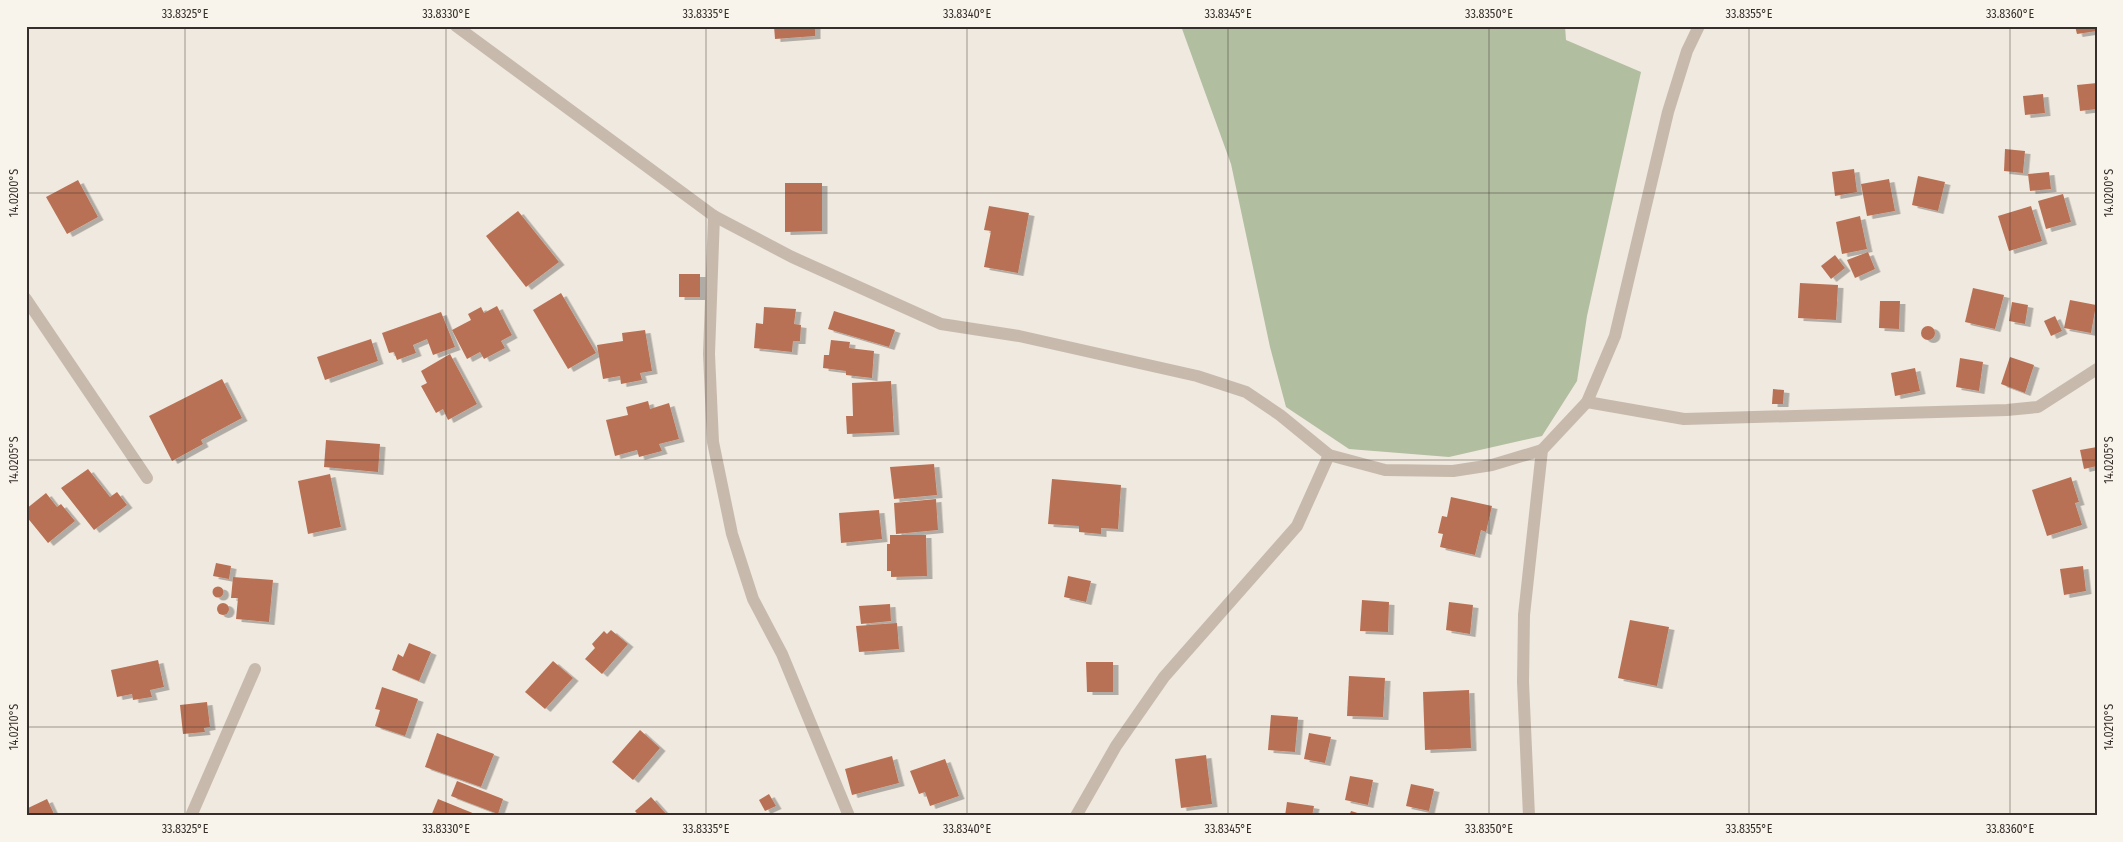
<svg xmlns="http://www.w3.org/2000/svg" width="2123" height="842" viewBox="0 0 2123 842" font-family="'Fira Sans Condensed',sans-serif">
<defs>
<filter id="shadow"><feDropShadow dx="5.5" dy="3" stdDeviation="0" flood-color="#0004"/></filter>
</defs>
<rect width="100%" height="100%" fill="#f0e9df"/>
<path fill="#b2bea0" d="M1181 26H1565L1566 40 1641 72 1587 316 1577 381 1542 436 1449 457 1349 449 1286 407 1270 347 1231 164Z"/>
<g fill="#b97154" filter="url(#shadow)">
<path d="M774 26H815V36L775 39Z"/>
<path d="M2075 26H2097V31L2077 34Z"/>
<path d="M2097 83V109L2080 111 2077 85Z"/>
<path d="M2043 94 2045 113 2025 115 2023 96Z"/>
<path d="M2005 149 2025 151 2023 173 2004 171Z"/>
<path d="M1854 169 1857 192 1835 196 1832 172Z"/>
<path d="M2049 172 2051 189 2030 191 2028 174Z"/>
<path d="M1918 176 1945 182 1938 211 1912 205Z"/>
<path d="M1889 179 1895 211 1867 216 1861 184Z"/>
<path d="M78 180 98 217 67 234 46 197Z"/>
<path d="M785 183H822V231L785 232Z"/>
<path d="M2063 194 2071 222 2046 229 2038 201Z"/>
<path d="M989 206 1029 213 1018 273 984 267 991 231 984 230Z"/>
<path d="M2031 206 2042 241 2009 251 1998 216Z"/>
<path d="M518 211 559 262 526 287 486 236Z"/>
<path d="M1860 216 1867 249 1842 254 1836 222Z"/>
<path d="M1868 252 1875 269 1855 278 1847 260Z"/>
<path d="M1835 255 1845 268 1831 279 1821 266Z"/>
<rect x="679" y="274" width="21" height="23"/>
<path d="M1800 283 1838 285 1836 320 1798 318Z"/>
<path d="M1973 288 2004 295 1995 329 1965 322Z"/>
<path d="M561 293 596 353 568 369 533 310Z"/>
<path d="M2070 300 2096 305 2091 333 2064 328Z"/>
<path d="M1880 301H1900L1899 329 1879 328Z"/>
<path d="M2012 302 2028 305 2025 324 2009 321Z"/>
<path d="M497 306 512 335 501 341 505 348 484 359 480 352 467 359 452 330 471 320 468 314 481 307 484 313Z"/>
<path d="M764 307 796 309 794 324 801 325 800 341H793L792 352 754 348 756 323 763 324Z"/>
<path d="M834 311 895 330 889 347 828 329Z"/>
<path d="M441 312 455 347 433 355 427 339 413 345 416 353 397 360 394 352 389 353 382 333Z"/>
<path d="M2055 316 2062 331 2051 336 2044 321Z"/>
<circle cx="1928" cy="333" r="7"/>
<path d="M645 330 652 371 640 373 642 380 621 384 620 376 603 379 597 345 623 341 622 333Z"/>
<path d="M371 339 378 361 325 380 317 357Z"/>
<path d="M831 340 850 342 849 348 874 351 872 378 846 375V371L823 368 824 355H829Z"/>
<path d="M450 354 477 404 448 420 443 409 436 413 421 386 427 383 421 371Z"/>
<path d="M2010 357 2034 365 2025 393 2001 384Z"/>
<path d="M1960 358 1983 362 1979 391 1956 387Z"/>
<path d="M1915 368 1920 391 1895 396 1891 373Z"/>
<path d="M222 379 242 418 201 440 203 444 172 461 149 416Z"/>
<path d="M891 381 894 432 847 434 846 416H853L852 383Z"/>
<path d="M1773 389 1784 390 1783 404H1772Z"/>
<path d="M648 401 650 409 669 403 679 439 659 444 662 451 639 457 637 450 615 456 606 420 628 415 626 407Z"/>
<path d="M326 440 380 444 378 472 324 467Z"/>
<path d="M2097 447V466L2084 469 2080 450Z"/>
<path d="M934 464 937 495 894 499 890 467Z"/>
<path d="M88 469 110 497 117 492 127 505 94 530 61 488Z"/>
<path d="M330 474 341 527 308 534 298 481Z"/>
<path d="M2071 477 2079 502 2075 503 2082 525 2047 536 2032 490Z"/>
<path d="M1052 479 1121 485 1118 529 1101 528V534L1079 532V526L1048 524Z"/>
<path d="M46 493 57 507 61 504 75 521 48 543 26 516V509Z"/>
<path d="M1451 497 1492 506 1486 532 1481 530 1475 555 1440 547 1443 534 1438 533 1442 516 1447 517Z"/>
<path d="M936 499 938 530 896 534 894 503Z"/>
<path d="M879 510 882 539 841 543 839 513Z"/>
<path d="M890 535H926L927 576 891 577V571H887V544H890Z"/>
<path d="M216 563 231 566 229 579 213 576Z"/>
<path d="M2083 566 2086 591 2064 595 2060 569Z"/>
<path d="M1068 576 1091 581 1086 602 1064 597Z"/>
<path d="M233 577 273 580 269 622 236 619 238 598H231Z"/>
<circle cx="218" cy="592" r="5.5"/>
<path d="M1362 600 1389 602 1388 632 1360 631Z"/>
<path d="M1449 602 1473 605 1470 634 1446 630Z"/>
<circle cx="223" cy="609" r="6"/>
<path d="M890 604 891 621 861 624 859 606Z"/>
<path d="M1630 620 1669 627 1657 686 1618 678Z"/>
<path d="M897 623 899 649 859 652 856 626Z"/>
<path d="M611 630 628 644 602 674 585 659 595 648 592 644 604 631 607 634Z"/>
<path d="M409 643 431 652 419 681 392 670 398 654 403 657Z"/>
<path d="M158 660 164 687 150 690 152 697 133 700 132 694 117 697 111 670Z"/>
<path d="M553 661 573 678 545 709 525 692Z"/>
<path d="M1086 662H1113V692H1087Z"/>
<path d="M1349 676 1385 678 1383 717 1347 716Z"/>
<path d="M382 687 418 699 405 736 375 726 380 710 375 709Z"/>
<path d="M1469 690 1471 748 1425 750 1423 692Z"/>
<path d="M207 702 210 727 204 728 205 732 183 734 180 705Z"/>
<path d="M1271 715 1298 717 1295 752 1268 750Z"/>
<path d="M640 730 660 748 633 780 612 762Z"/>
<path d="M437 733 494 754 481 787 425 767Z"/>
<path d="M1309 733 1331 737 1325 763 1304 759Z"/>
<path d="M1206 755 1212 804 1181 808 1175 759Z"/>
<path d="M892 756 899 783 852 795 845 769Z"/>
<path d="M945 759 959 796 930 806 925 792 919 794 910 771Z"/>
<path d="M1350 776 1373 780 1368 805 1345 800Z"/>
<path d="M457 781 503 799 498 814 451 796Z"/>
<path d="M1411 784 1434 789 1429 811 1406 806Z"/>
<path d="M769 794 776 806 765 811 759 800Z"/>
<path d="M651 797 668 816H639L635 811Z"/>
<path d="M47 799 55 816H26V809Z"/>
<path d="M438 799 480 816H431Z"/>
<path d="M1287 802 1314 806 1312 816H1285Z"/>
<path d="M1351 811 1364 815V816H1349Z"/>
</g>
<g fill="none" stroke-linecap="round" stroke-linejoin="round">
<g stroke="#c7baac" stroke-width="12">
<path d="M456 26 714 216 792 257 941 324 1019 336 1197 376 1246 392 1280 415 1329 455 1385 470 1453 471 1492 465 1542 450"/>
<path d="M714 216 709 354 713 442 732 534 753 599 782 654 849 816"/>
<path d="M26 299 147 478"/>
<path d="M1587 402 1684 419 2007 410 2038 407 2097 369"/>
<path d="M191 816 255 669"/>
<path d="M1076 816 1116 746 1164 677 1297 526 1329 455"/>
</g>
<path stroke="#c7baac" stroke-width="12" d="M1529 816 1523 682 1524 615 1542 450 1587 402 1615 336 1668 112 1687 51 1699 26"/>
</g>
<path fill="none" stroke="#362e2a" stroke-width="1" stroke-opacity="0.45" d="M185 26V816M446 26V816M706 26V816M967 26V816M1228 26V816M1489 26V816M1749 26V816M2010 26V816M26 193H2097M26 460H2097M26 727H2097"/>
<rect width="2123" height="842" fill="none" stroke="#f8f3eb" stroke-width="55"/>
<rect x="28" y="28" width="2068" height="786" fill="none" stroke="#362e2a" stroke-width="2"/>
<g font-size="12" text-anchor="middle" fill="#362e2a">
<text x="185" y="18">33.8325°E</text>
<text x="446" y="18">33.8330°E</text>
<text x="706" y="18">33.8335°E</text>
<text x="967" y="18">33.8340°E</text>
<text x="1228" y="18">33.8345°E</text>
<text x="1489" y="18">33.8350°E</text>
<text x="1749" y="18">33.8355°E</text>
<text x="2010" y="18">33.8360°E</text>
<text transform="translate(14 193) rotate(-90)" y="4">14.0200°S</text>
<text transform="translate(2109 193) rotate(-90)" y="4">14.0200°S</text>
<text transform="translate(14 460) rotate(-90)" y="4">14.0205°S</text>
<text transform="translate(2109 460) rotate(-90)" y="4">14.0205°S</text>
<text transform="translate(14 727) rotate(-90)" y="4">14.0210°S</text>
<text transform="translate(2109 727) rotate(-90)" y="4">14.0210°S</text>
<text x="185" y="833">33.8325°E</text>
<text x="446" y="833">33.8330°E</text>
<text x="706" y="833">33.8335°E</text>
<text x="967" y="833">33.8340°E</text>
<text x="1228" y="833">33.8345°E</text>
<text x="1489" y="833">33.8350°E</text>
<text x="1749" y="833">33.8355°E</text>
<text x="2010" y="833">33.8360°E</text>
</g>
</svg>
